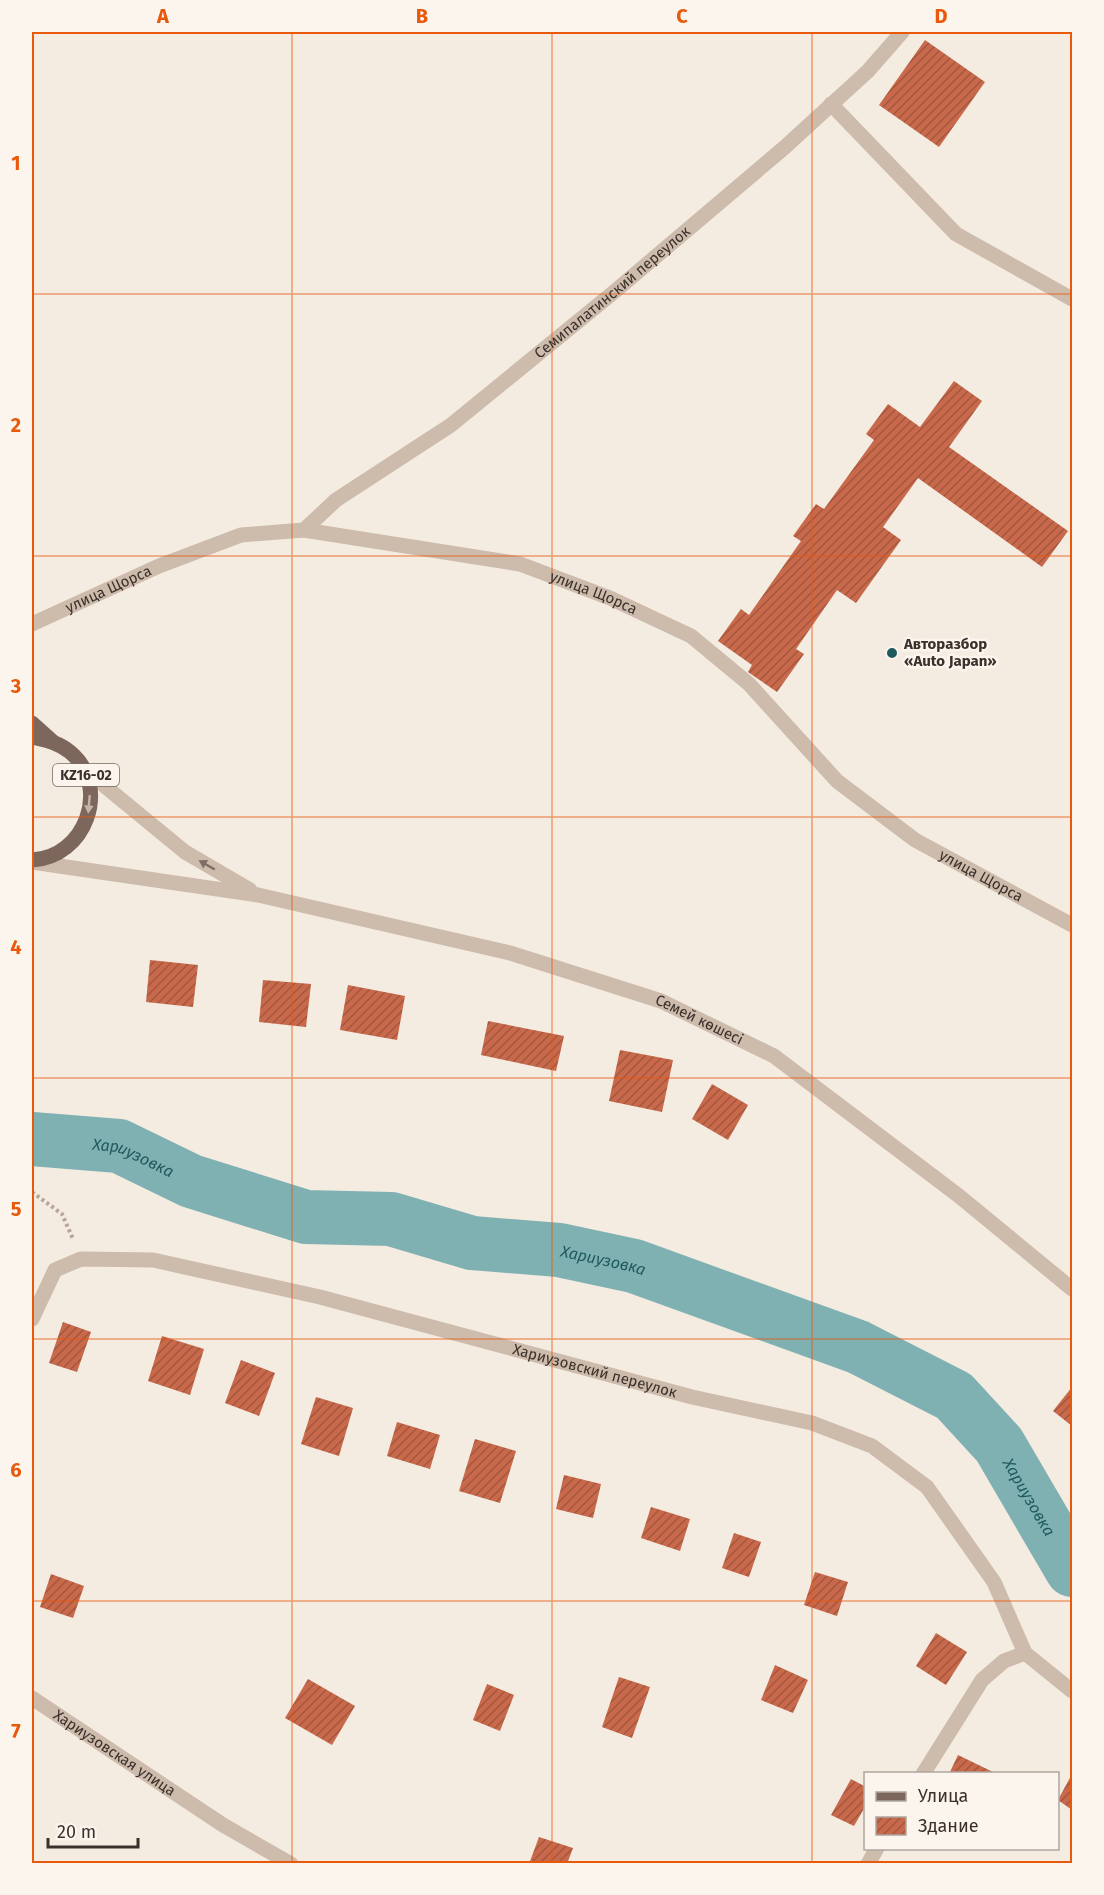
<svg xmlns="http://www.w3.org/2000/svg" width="1104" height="1895" viewBox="0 0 1104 1895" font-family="'Fira Sans',sans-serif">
<defs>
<pattern id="building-hatch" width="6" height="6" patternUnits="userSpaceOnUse" patternTransform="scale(1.5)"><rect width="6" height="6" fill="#c8694b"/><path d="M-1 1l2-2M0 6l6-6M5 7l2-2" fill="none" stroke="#a4573f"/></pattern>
</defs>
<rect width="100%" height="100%" fill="#f4ebe1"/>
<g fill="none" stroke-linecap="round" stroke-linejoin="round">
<path stroke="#7fb0b2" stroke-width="54" id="s1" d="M32 1139 119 1146 191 1181 306 1217 391 1219 472 1243 559 1250 634 1266 858 1347 954 1396 999 1445 1072 1570"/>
</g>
<g fill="url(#building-hatch)">
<path d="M925 40 985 82 939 147 879 105Z"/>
<path d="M954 381 982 401 949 447 1068 531 1042 567 918 478 883 527 901 540 856 603 837 590 796 649 804 654 777 692 748 672 752 665 718 641 741 609 749 615 801 541 793 536 816 504 824 509 874 440 866 434 888 404 920 427Z"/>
<path d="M150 960 198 965 193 1007 146 1002Z"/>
<path d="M263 980 311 984 306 1027 259 1022Z"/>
<path d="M348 985 405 996 397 1040 340 1030Z"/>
<path d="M488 1021 564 1036 556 1071 481 1055Z"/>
<path d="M620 1050 673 1060 662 1112 609 1101Z"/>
<path d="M712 1084 748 1105 728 1140 692 1119Z"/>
<path d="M63 1322 91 1332 77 1372 49 1363Z"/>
<path d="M162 1336 204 1349 190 1395 148 1381Z"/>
<path d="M241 1360 275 1373 259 1416 225 1403Z"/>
<path d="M1072 1387V1426L1053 1411Z"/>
<path d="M316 1397 353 1408 339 1456 301 1444Z"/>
<path d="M397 1422 440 1435 430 1469 387 1456Z"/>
<path d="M475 1439 516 1451 500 1503 459 1491Z"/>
<path d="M564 1475 601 1484 593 1518 556 1509Z"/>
<path d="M651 1507 690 1519 680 1551 641 1538Z"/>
<path d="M734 1533 761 1542 749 1577 722 1568Z"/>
<path d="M815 1572 848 1582 837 1616 804 1605Z"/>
<path d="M51 1574 84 1586 73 1618 40 1607Z"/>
<path d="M936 1633 967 1652 946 1685 916 1666Z"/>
<path d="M775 1665 808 1680 793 1713 761 1700Z"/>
<path d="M619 1677 650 1687 632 1738 602 1727Z"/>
<path d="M308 1679 355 1706 332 1745 285 1718Z"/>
<path d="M487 1684 514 1695 500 1731 473 1720Z"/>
<path d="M958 1755 993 1772 992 1774H949Z"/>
<path d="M1072 1774V1810L1058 1800Z"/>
<path d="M851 1779 866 1787V1805L854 1826 831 1815Z"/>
<path d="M539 1837 573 1848 567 1864H529Z"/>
</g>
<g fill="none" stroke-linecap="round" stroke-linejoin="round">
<path stroke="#b9a596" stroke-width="4" stroke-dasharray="3 3" stroke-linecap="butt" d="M32 1192 62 1214 73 1239"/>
<path stroke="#cdbbac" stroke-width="15" d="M831 104 956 234 1072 299"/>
<g stroke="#cdbbac" stroke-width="15">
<path id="s2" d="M304 530 336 500 451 425 614 292 785 147 868 71 902 32"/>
<path id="s3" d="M32 624 159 566 241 535 304 530 520 564 610 598 691 636 749 684 837 781 915 840 1072 925"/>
<path d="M84 769 185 852 250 890"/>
<path id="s4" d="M32 862 258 895 510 953 661 1001 774 1056 959 1196 1072 1289"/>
<path id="s5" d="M32 1319 55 1270 81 1259 153 1260 320 1297 692 1397 812 1423 872 1446 927 1487 994 1582 1025 1653 1072 1691"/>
<path id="s6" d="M32 1698 223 1825 291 1864"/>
<path d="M923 1774 982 1680 1004 1661 1025 1653"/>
<path d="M868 1864 877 1848"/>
</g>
<g stroke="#7d675c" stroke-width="15">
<path d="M32 723 52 741"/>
<path d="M32 737C45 740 58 742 70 752 112 787 85 858 32 860"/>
</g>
</g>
<defs><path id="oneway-solid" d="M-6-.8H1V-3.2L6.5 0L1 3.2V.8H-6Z" transform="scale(1.5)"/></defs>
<use fill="#c2b5ac" href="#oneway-solid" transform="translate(89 804) rotate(95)"/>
<use fill="#7d6f65" href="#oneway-solid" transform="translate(207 865) rotate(-150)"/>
<path fill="none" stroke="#e8590c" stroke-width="1.5" stroke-opacity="0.55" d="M292 32V1864M552 32V1864M812 32V1864M32 294H1072M32 556H1072M32 817H1072M32 1078H1072M32 1339H1072M32 1601H1072"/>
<circle fill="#1f5a5e" stroke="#fbf5ee" stroke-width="2" cx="892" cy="653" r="6"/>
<g text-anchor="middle" stroke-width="5" stroke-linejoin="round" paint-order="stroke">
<rect fill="#fbf5ee" stroke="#756b66" stroke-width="1.5" x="53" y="764" width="66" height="22" rx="4.5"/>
<g font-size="14" font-weight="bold" fill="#3b302b">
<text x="86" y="780">KZ16-02</text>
</g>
<g font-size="15" fill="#3b302b" stroke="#fbf5ee">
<text dy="5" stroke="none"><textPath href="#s2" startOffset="390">Семипалатинский переулок</textPath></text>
<text dy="5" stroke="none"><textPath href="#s3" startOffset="84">улица Щорса</textPath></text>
<text dy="5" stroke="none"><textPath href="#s3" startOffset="588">улица Щорса</textPath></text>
<text dy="5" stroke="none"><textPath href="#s3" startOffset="1074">улица Щорса</textPath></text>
<text dy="5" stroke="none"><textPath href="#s4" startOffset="688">Семей көшесі</textPath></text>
<text dy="5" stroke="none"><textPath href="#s5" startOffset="610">Хариузовский переулок</textPath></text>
<text dy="5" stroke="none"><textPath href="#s6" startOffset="99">Хариузовская улица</textPath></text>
</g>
<g font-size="15" font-weight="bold" fill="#3b302b" stroke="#fbf5ee" text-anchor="start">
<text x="904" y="649">Авторазбор<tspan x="904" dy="17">«Auto Japan»</tspan></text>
</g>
<g font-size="16" font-style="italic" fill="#1f5a5e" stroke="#fbf5ee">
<text dy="6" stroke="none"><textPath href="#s1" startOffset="104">Хариузовка</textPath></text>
<text dy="6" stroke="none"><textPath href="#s1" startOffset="590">Хариузовка</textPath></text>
<text dy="6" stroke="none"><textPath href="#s1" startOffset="1094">Хариузовка</textPath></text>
</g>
</g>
<rect width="1104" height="1895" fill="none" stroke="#fbf5ee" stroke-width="66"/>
<rect x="864" y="1772" width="195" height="78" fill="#fbf5ee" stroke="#aea6a0" stroke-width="1.5"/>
<rect x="876" y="1792" width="30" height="9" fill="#7d675c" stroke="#aea6a0" stroke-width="1.5"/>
<text x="918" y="1802" font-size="18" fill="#3b302b">Улица</text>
<rect x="876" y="1817" width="30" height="18" fill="url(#building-hatch)" stroke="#aea6a0" stroke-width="1.5"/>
<text x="918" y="1832" font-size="18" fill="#3b302b">Здание</text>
<path d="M48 1838v9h90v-9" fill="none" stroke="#3b302b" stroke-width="3"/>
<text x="57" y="1838" font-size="18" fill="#3b302b" stroke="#fbf5ee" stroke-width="4.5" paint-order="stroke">20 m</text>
<rect x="33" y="33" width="1038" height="1829" fill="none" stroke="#e8590c" stroke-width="2"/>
<g font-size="20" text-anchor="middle" font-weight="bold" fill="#e8590c">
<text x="163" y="23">A</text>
<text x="422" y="23">B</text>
<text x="682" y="23">C</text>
<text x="941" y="23">D</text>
<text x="16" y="170">1</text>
<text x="16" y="432">2</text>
<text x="16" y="693">3</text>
<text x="16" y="954">4</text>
<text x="16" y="1216">5</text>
<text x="16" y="1477">6</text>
<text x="16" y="1738">7</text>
</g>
</svg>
